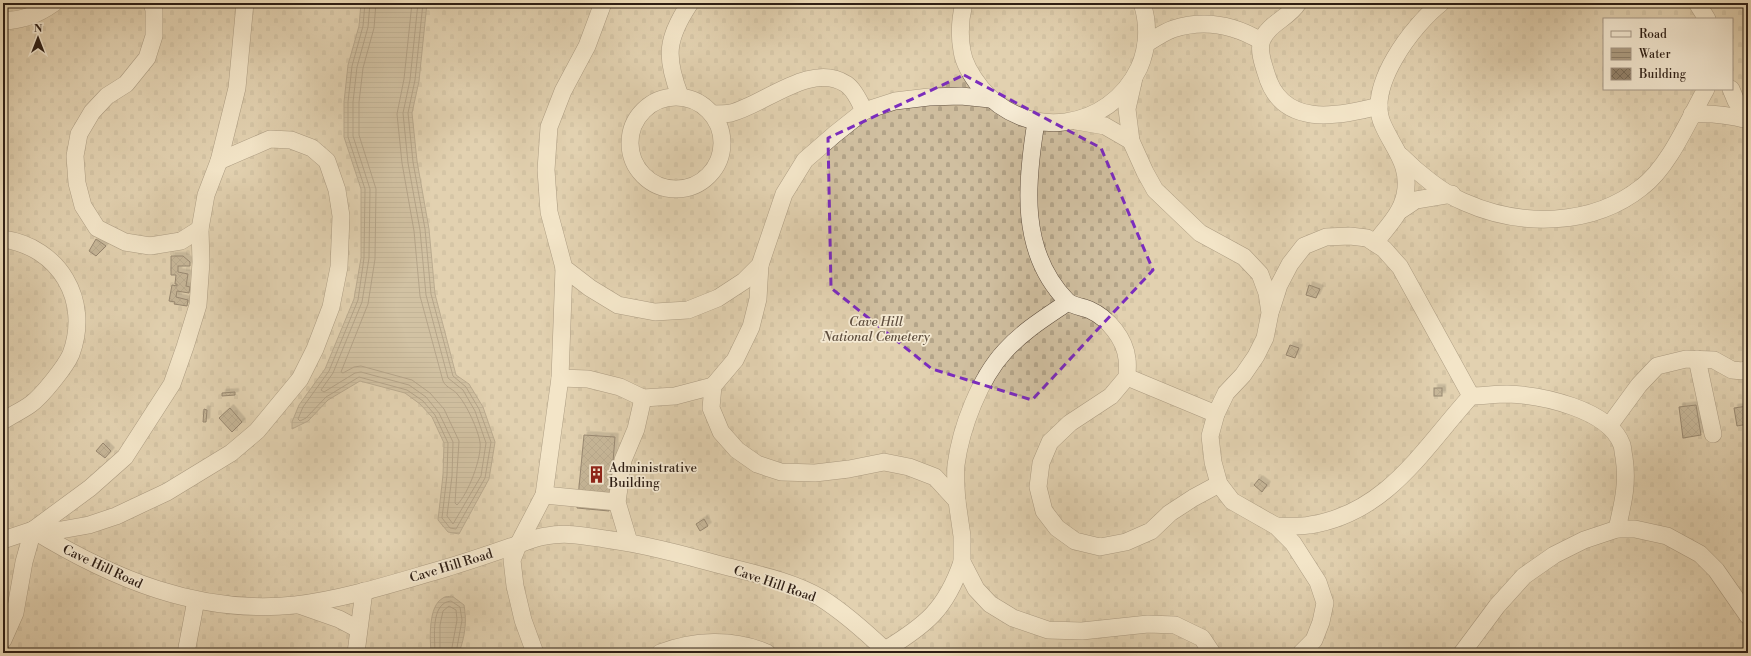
<svg xmlns="http://www.w3.org/2000/svg" width="1751" height="656" viewBox="0 0 1751 656" font-family="'Libre Bodoni',serif">
<defs>
<pattern id="cemetery-stones" width="16" height="16" patternUnits="userSpaceOnUse"><rect width="16" height="16" fill="#d0bfa0"/><path d="M2 7V4a2 2 0 0 1 4 0v3zM10 15v-3a2 2 0 0 1 4 0v3z" fill="#b3a489"/></pattern>
<pattern id="water-rules" width="6" height="5" patternUnits="userSpaceOnUse"><rect width="6" height="5" fill="#ae9e84"/><path d="M0 2.5h6" fill="none" stroke="#8e806b"/></pattern>
<pattern id="building-cross-hatch" width="8" height="8" patternUnits="userSpaceOnUse"><rect width="8" height="8" fill="#93836c"/><path d="M0 0l8 8M0 8l8-8" fill="none" stroke="#786b58"/></pattern>
<filter id="shadow"><feDropShadow dx="3.5" dy="-3.5" stdDeviation="0" flood-color="#0004"/></filter>
</defs>
<rect width="100%" height="100%" fill="#f1e0bd"/>
<filter id="stains"><feTurbulence type="fractalNoise" baseFrequency=".005" numOctaves="4"/><feColorMatrix values="0 0 0 0 .2 0 0 0 0 .09 0 0 0 0 .02 0 0 0 .5 -.17"/></filter>
<radialGradient id="worn" r=".72"><stop offset=".6" stop-color="#630" stop-opacity="0"/><stop offset="1" stop-color="#630" stop-opacity=".3"/></radialGradient>
<path fill="url(#cemetery-stones)" stroke="#7e6e5a" fill-rule="evenodd" d="M3 3H1748V653H3ZM1604 19H1732V89H1604Z"/>
<g fill="url(#water-rules)" stroke="#7a6b58">
<path d="M361 3H427L419 81 412 113 417 161 429 229 435 294 456 375 469 384 483 407 495 442 489 479 459 534 448 532 438 520 443 475 444 443 432 417 420 404 405 393 360 381 328 400 308 421 292 429V422L299 405 325 369 354 299 361 258V189L344 137V102L348 65 359 26Z"/>
<path d="M452 596 464 605C467 622 465 636 459 653H431C430 638 428 606 443 598 445 596 449 597 452 596Z"/>
</g>
<g fill="none" stroke-linecap="round" stroke-linejoin="round">
<g stroke="#6e5e4c" stroke-width="1">
<path d="M365 3 363 26 352 66 348 102V137L365 189 364 258 358 300 329 371 303 407 298 419 300 421 306 418 326 397 359 377 407 390 423 401 435 415 448 443 447 475 442 518 450 528 456 529 485 478 491 442 479 409 466 387 453 376 431 294 425 229 413 162 408 113 415 80 423 3"/>
<path d="M370 3 368 27 357 67 353 102V136L370 189 369 258 362 302 333 373 321 390 324 392 355 373 361 372 409 385 426 397 439 413 453 442 452 476 447 516 453 524 481 476 486 443 475 411 463 390 448 378 426 295 420 230 408 163 403 113 410 80 418 3"/>
<path d="M376 3 374 28 363 68 359 102V135L376 189 375 259 368 304 341 372 343 373 354 367 361 366 412 380 430 393 444 409 459 441 455 503 457 505C468 494 482 458 480 442 478 430 467 405 458 395 454 389 446 388 443 381L420 296 414 231 402 163 397 114 404 79 412 3"/>
<path d="M435 653C435 638 430 603 451 601L460 607 462 620 456 653"/>
<path d="M440 653V625L443 611 449 606 456 610 457 620 451 653"/>
</g>
</g>
<g fill="url(#building-cross-hatch)" stroke="#2d1e15" filter="url(#shadow)">
<path d="M96 239 106 246 96 256 89 251Z"/>
<path d="M171 256H183L190 262V266H178V272L188 274 186 286 190 287 189 293 177 291 176 297 188 300 187 306 174 304 175 302 169 301 172 285 177 286V284H175L176 275H171Z"/>
<path d="M1309 285 1320 289 1316 298 1306 295Z"/>
<path d="M1290 345 1299 348 1295 358 1286 355Z"/>
<rect x="1434" y="388" width="8" height="8"/>
<path d="M235 392V395L222 396V393Z"/>
<path d="M1696 405 1701 435 1683 438 1679 407Z"/>
<path d="M1748 406V424L1737 426 1734 408Z"/>
<path d="M230 408 242 422 232 432 219 418Z"/>
<path d="M204 409 207 410 206 422H203Z"/>
<path d="M584 435 615 437 609 511 577 508Z"/>
<path d="M103 443 111 451 105 458 96 451Z"/>
<path d="M1259 479 1267 485 1262 492 1254 485Z"/>
<path d="M704 519 708 526 700 531 696 524Z"/>
</g>
<g fill="none" stroke-linecap="round" stroke-linejoin="round">
<defs>
<g id="minor">
<path d="M152 3 154 10V36L147 58 126 84 107 96 92 112 79 134 75 156 77 183 83 206 97 228 125 242 150 246 181 241 200 229"/>
<path d="M603 3 587 46 563 91 549 127 546 170 549 212 564 268 590 288 618 305 655 312 688 310 718 298 744 281 760 265 784 194 805 160 835 134 864 111 895 101 929 97 961 96 990 99"/>
<path d="M964 3C960 19 959 34 962 51 964 64 973 78 981 88 1026 142 1109 131 1139 68 1148 48 1149 24 1142 3"/>
<path d="M1298 3C1289 18 1269 23 1262 40 1258 49 1263 64 1266 73 1281 128 1337 117 1379 106"/>
<path d="M1697 3 1707 19"/>
<path d="M3 21C23 20 37 15 54 3"/>
<path d="M1146 44C1154 39 1164 32 1173 29 1204 19 1234 25 1261 41"/>
<path d="M1134 78 1127 109 1131 141 1145 172 1155 190 1200 233 1244 257 1260 274 1267 293 1270 313 1265 338 1256 356 1243 375 1226 393 1216 414 1210 436 1213 462 1219 484 1232 501 1276 526 1293 543 1318 582 1325 603 1321 622 1314 640 1301 653"/>
<path d="M1731 89 1736 101 1748 119"/>
<path d="M680 96C665 57 666 39 690 3"/>
<circle cx="676" cy="143" r="46"/>
<path d="M713 114C719 114 725 114 731 113 764 105 811 61 846 84 854 89 860 102 864 111"/>
<path d="M1692 114C1711 113 1729 115 1748 120"/>
<path d="M1076 121 1105 126 1131 141"/>
<path d="M1036 122C1026 183 1019 252 1067 301 1072 306 1083 307 1090 310 1108 318 1125 339 1127 359 1128 365 1127 371 1127 377L1111 396 1070 423 1050 442 1041 463 1038 487 1044 511 1057 528 1075 541 1100 547 1126 542 1151 531 1170 513 1193 498 1219 484"/>
<path d="M1401 156C1417 172 1442 193 1464 202 1520 227 1592 227 1642 187 1669 167 1689 119 1706 89"/>
<path d="M1401 210 1416 200 1452 194"/>
<path d="M3 239C59 247 91 300 71 354 66 366 42 396 31 404 23 410 12 415 3 421"/>
<path d="M1375 243C1386 228 1401 214 1405 195 1411 165 1394 150 1383 125 1365 87 1413 25 1441 3"/>
<path d="M760 265 758 299 751 327 735 360 713 386 711 408 721 432 737 450 757 464 781 472 815 473 849 469 884 462 909 467 935 477 957 501 962 536V562L976 589 990 604 1013 618 1048 630 1082 631 1148 624 1175 625 1202 638 1212 653"/>
<path d="M1271 310 1279 285 1290 264 1304 246 1326 237 1350 236 1367 238 1384 249 1400 267 1471 396"/>
<path d="M1697 359 1713 434"/>
<path d="M1127 377 1216 414"/>
<path d="M560 378 588 379 620 387 643 398 675 396 713 386"/>
<path d="M1609 426 1639 385 1657 366 1686 359 1714 360 1732 370 1743 371 1748 369"/>
<path d="M544 495 617 502"/>
<path d="M957 501C956 489 955 476 956 465 961 427 980 378 1005 351 1023 331 1046 317 1068 302"/>
<path d="M1276 526C1287 526 1299 527 1310 525 1387 513 1423 449 1471 396 1483 396 1495 394 1507 394 1541 395 1609 409 1622 445 1623 449 1623 453 1624 457 1628 484 1623 503 1617 529"/>
<path d="M33 530H61L89 525 116 516 167 492 231 453 257 431 300 379 315 349 331 307 339 267 341 216 337 190 327 161 312 148 291 140 270 139 219 161"/>
<path d="M3 540 33 530C113 579 199 615 295 605 346 599 397 582 446 568 470 561 493 553 516 545 526 542 536 537 546 536 566 532 586 536 605 539 643 544 680 554 717 564 751 573 790 580 821 598 845 613 867 633 888 653"/>
<path d="M629 542 617 502 623 460 636 429 643 398"/>
<path d="M299 605 339 619 358 629"/>
<path d="M3 640 15 613 24 562 33 530 90 488 125 457 172 384 185 347 198 305 201 262 200 229 206 195 219 161 237 88 245 3"/>
<path d="M885 650C926 625 946 609 962 562"/>
<path d="M186 653 196 600"/>
<path d="M356 653 364 591"/>
<path d="M535 653 523 620 515 586 512 560 518 545 544 495 560 378 564 268"/>
<path d="M660 653C693 640 734 638 767 653"/>
<path d="M1462 653 1497 606 1524 576 1554 555 1584 540 1617 529H1635L1667 536 1700 554 1716 570 1748 616"/>
</g>
</defs>
<use href="#minor" stroke="#5e4e3f" stroke-width="18"/>
<use href="#minor" stroke="#f6ebd4" stroke-width="17"/>
</g>
<path d="M0 0H1751V656H0ZM964 75 1101 148 1153 270 1032 400 932 369 831 288 828 138Z" fill="#f1e0bd" fill-opacity=".55" fill-rule="evenodd"/>
<path fill="none" stroke="#7b2cbf" stroke-width="3" stroke-dasharray="8 5" stroke-linejoin="round" d="M964 75 1101 148 1153 270 1032 400 932 369 831 288 828 138Z"/>
<defs>
<symbol id="building-bare" viewBox="-9 -9 18 18"><path d="M-4-6H4V6H1V3H-1V6H-4ZM-2.5-4.3h1.7v1.8h-1.7ZM.8-4.3h1.7v1.8H.8ZM-2.5-1h1.7V.8h-1.7ZM.8-1h1.7V.8H.8Z" fill="#8f2418" stroke="#f6ebd4" stroke-width="2.5" paint-order="stroke"/></symbol>
</defs>
<g fill-rule="evenodd">
<use href="#building-bare" x="584" y="462" width="25" height="25"/>
</g>
<g text-anchor="middle" stroke-width="3.5" stroke-linejoin="round" paint-order="stroke">
<g font-size="13" font-style="italic" fill="#5e4e3f" stroke="#f6ebd4">
<text x="876" y="326">Cave Hill<tspan x="876" dy="15">National Cemetery</tspan></text>
</g>
<g font-size="13" fill="#2d1e15" stroke="#f6ebd4" text-anchor="start">
<text x="609" y="472">Administrative<tspan x="609" dy="15">Building</tspan></text>
</g>
<g font-size="13" fill="#2d1e15" stroke="#f6ebd4">
<text transform="translate(451 565) rotate(-17)" y="5">Cave Hill Road</text>
<text transform="translate(103 566) rotate(25)" y="5">Cave Hill Road</text>
<text transform="translate(775 583) rotate(19)" y="5">Cave Hill Road</text>
</g>
</g>
<rect width="1751" height="656" fill="none" stroke="#f1e0bd" stroke-width="16"/>
<rect x="4" y="4" width="1743" height="648" fill="none" stroke="#2d1e15" stroke-width="2"/>
<rect x="8" y="8" width="1735" height="640" fill="none" stroke="#2d1e15"/>
<rect x="1603" y="18" width="130" height="72" fill="#f6ebd4" stroke="#a69988"/>
<rect x="1611" y="31" width="20" height="6" fill="#f6ebd4" stroke="#a69988"/>
<text x="1639" y="38" font-size="12" fill="#2d1e15">Road</text>
<rect x="1611" y="48" width="20" height="12" fill="url(#water-rules)" stroke="#a69988"/>
<text x="1639" y="58" font-size="12" fill="#2d1e15">Water</text>
<rect x="1611" y="68" width="20" height="12" fill="url(#building-cross-hatch)" stroke="#a69988"/>
<text x="1639" y="78" font-size="12" fill="#2d1e15">Building</text>
<g transform="translate(38 38)" stroke="#f6ebd4" stroke-width="3" paint-order="stroke">
<path d="M0-3L7 15L0 10L-7 15Z" fill="#2d1e15"/>
<text y="-6" font-size="11" font-weight="bold" text-anchor="middle" fill="#2d1e15">N</text>
</g>
<rect width="100%" height="100%" filter="url(#stains)"/>
<rect width="100%" height="100%" fill="url(#worn)"/>
</svg>
